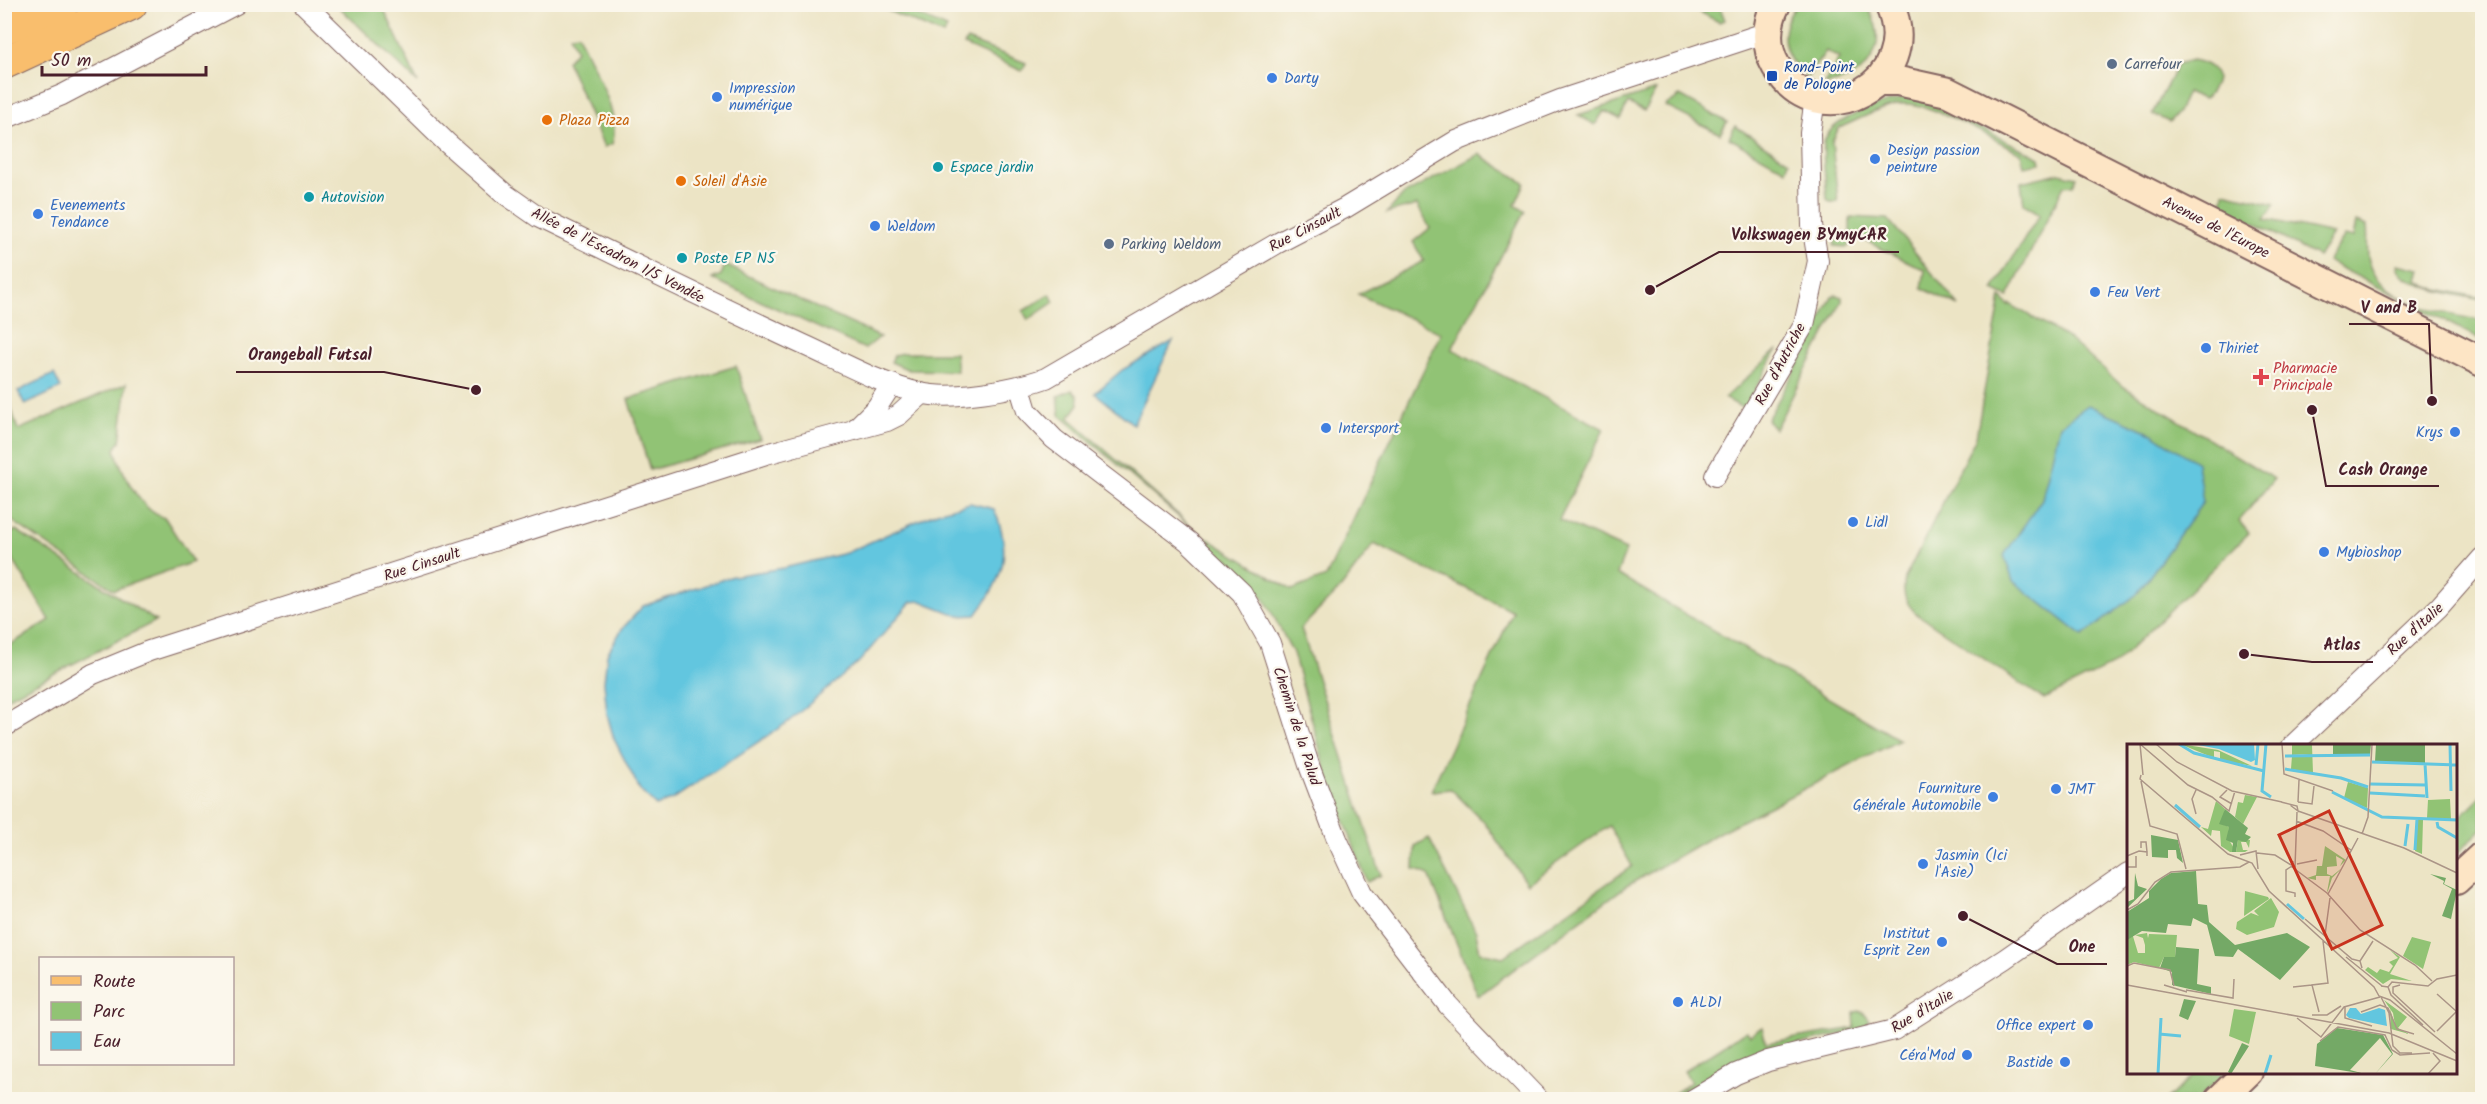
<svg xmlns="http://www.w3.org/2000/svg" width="2487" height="1104" viewBox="0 0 2487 1104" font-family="Kalam,sans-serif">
<rect width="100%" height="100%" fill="#fbf7ec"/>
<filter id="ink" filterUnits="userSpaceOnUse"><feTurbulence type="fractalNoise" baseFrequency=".0167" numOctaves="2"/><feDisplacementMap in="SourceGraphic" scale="12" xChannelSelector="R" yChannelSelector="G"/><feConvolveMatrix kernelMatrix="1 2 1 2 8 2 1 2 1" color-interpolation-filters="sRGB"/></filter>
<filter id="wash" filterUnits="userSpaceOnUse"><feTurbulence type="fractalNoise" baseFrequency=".008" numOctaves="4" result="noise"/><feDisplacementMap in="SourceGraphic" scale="24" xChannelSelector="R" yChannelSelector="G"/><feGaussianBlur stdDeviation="1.35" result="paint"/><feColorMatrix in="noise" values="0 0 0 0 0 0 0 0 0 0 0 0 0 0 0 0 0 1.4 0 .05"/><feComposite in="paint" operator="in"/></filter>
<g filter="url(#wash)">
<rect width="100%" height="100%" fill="#ece4c5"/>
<g fill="#91c374" stroke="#6e7150" stroke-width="1.5">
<path d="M337 5H382L418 83Z"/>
<path d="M875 5H894L947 28 943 35Z"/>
<path d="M1685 5H1719L1725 20 1719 22Z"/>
<path d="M1797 5H1866C1893 44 1869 81 1824 84L1839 58 1826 51 1807 78C1783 59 1775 30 1797 5Z"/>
<path d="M578 34C590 62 623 115 612 144L604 147 567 61 576 50 570 35Z"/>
<path d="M967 40 1026 63 1022 71 964 45Z"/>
<path d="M2192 60C2219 65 2223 80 2204 99L2187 92 2178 112 2169 122 2152 114 2178 64Z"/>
<path d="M1656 90 1644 111 1628 103 1620 119 1604 111 1595 125 1578 115Z"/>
<path d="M1680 96 1727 122 1720 134 1665 106Z"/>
<path d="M1907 97 1927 101 2040 158 2041 163 2024 166 2021 153C1992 139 1931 101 1901 104 1881 107 1858 120 1839 128L1832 142 1838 202H1830L1827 199C1826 181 1822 160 1824 143 1829 116 1886 103 1907 97Z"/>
<path d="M1735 126 1789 161 1786 170 1729 138Z"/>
<path d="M1479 154 1525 183 1515 205 1525 211 1452 349 1604 429 1559 520 1626 550 1617 574 1900 740 1720 832 1625 887 1478 996 1429 875 1414 869 1415 846 1429 838 1476 932 1480 952 1503 957 1632 866 1609 826 1527 884 1485 823 1451 789 1431 791 1513 611 1374 544 1340 589 1301 628 1381 875 1367 882 1326 771 1293 653 1264 598 1180 518 1060 415 1058 396 1072 390 1078 396 1079 404 1069 418 1200 534 1292 590 1326 577 1441 333 1358 294 1424 261 1413 242 1430 228 1417 205 1387 213 1403 195Z"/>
<path d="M2059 173 2077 177 2073 185 2064 186 2008 297 1993 290 2040 214 2024 204 2021 182Z"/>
<path d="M2224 192 2275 204 2265 219 2333 234 2318 257 2222 206Z"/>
<path d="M1850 217 1888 219 1959 306 1922 288 1925 270 1856 236 1848 247 1834 246 1836 239 1850 237Z"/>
<path d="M2356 222 2367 226C2369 239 2365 251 2370 264 2384 306 2446 313 2482 321V340L2327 261 2344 236 2353 238Z"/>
<path d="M2397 264 2421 269 2418 281 2429 287 2482 298V300C2464 296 2398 287 2397 264Z"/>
<path d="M725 265 880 337 865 349 712 279 721 275Z"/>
<path d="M1050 294 1054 302 1028 320 1023 311Z"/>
<path d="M1836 295 1842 297V301L1775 429 1767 420 1807 349 1832 296Z"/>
<path d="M2001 297 2009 306 2010 304 2069 339 2121 385 2274 479 2239 521 2249 533 2115 664 2044 699 1917 614C1905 603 1902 594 1905 578L1976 437Z"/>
<path d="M1778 349 1744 409 1725 398Z"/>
<path d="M903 353H955L957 371 909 370 891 362 894 355Z"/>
<path d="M736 366 760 439 650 470 628 399Z"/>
<path d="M127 383 120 442 115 449C122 473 140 511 165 518L193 562 114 590 5 516V388L18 430Z"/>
<path d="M16 530 156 621 5 699V648L50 620 5 547V537Z"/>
<path d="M2482 795V829L2456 855V821Z"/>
<path d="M1862 1011 1870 1021 1860 1030 1773 1050 1699 1083 1675 1099H1666L1691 1082 1684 1071 1746 1031 1750 1035 1762 1027 1766 1043 1855 1028 1854 1012Z"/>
<path d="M2198 1072 2226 1073 2198 1099H2167Z"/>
</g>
<g fill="#62c6df" stroke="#567285" stroke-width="1.5">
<path d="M1173 341 1133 424 1095 393 1122 370Z"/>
<path d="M54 374 61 388 25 405 18 391Z"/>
<path d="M2088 405 2152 433 2197 463 2203 502 2137 594 2083 636 2013 581 2004 555 2042 499 2060 425Z"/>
<path d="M970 503 994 509C1013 552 1003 579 976 615L959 616 921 601 911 602 859 662 788 722 673 799 656 806 640 790 614 739 607 714 604 682 607 654 622 629 643 606 733 576 784 568 846 553 937 512Z"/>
</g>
</g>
<g filter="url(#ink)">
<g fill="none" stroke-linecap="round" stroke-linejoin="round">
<defs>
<g id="street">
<path d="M304 4 446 142 505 194 538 217C626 260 713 303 802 344 840 361 879 384 920 393 952 401 1015 389 1046 378L1276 244 1345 208 1454 142 1560 100 1768 32"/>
<path d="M4 119 62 95 236 4"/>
<path d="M1020 388 1027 411 1054 439 1189 542 1242 593 1270 643 1310 768 1337 839 1362 893 1448 1005 1539 1100"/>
<path d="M854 430 877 407 892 384"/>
<path d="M1715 476 1804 325 1818 261 1812 225 1810 133 1815 99"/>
<path d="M4 727 93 674 149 651 766 454 887 421 899 415 922 394"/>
<path d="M2292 746 2439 607 2482 558"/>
<path d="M1692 1100 1736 1074 1768 1061 1894 1030 2005 959 2128 873"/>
</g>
<g id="secondary">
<path d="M1776 4C1766 24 1765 47 1776 66 1818 140 1926 82 1889 4"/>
<path d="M1879 81H1898L1948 92 2482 362"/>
<path d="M2456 880 2482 856"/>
<path d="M2219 1100 2248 1072"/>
</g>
<g id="primary">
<path d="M4 28 62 4"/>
<path d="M4 63 131 4"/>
</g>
</defs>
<use href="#street" stroke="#836461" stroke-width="22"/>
<use href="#secondary" stroke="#836461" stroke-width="32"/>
<use href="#primary" stroke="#836461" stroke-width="34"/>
<use href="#street" stroke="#fff" stroke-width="20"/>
<use href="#secondary" stroke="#fde5c5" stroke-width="28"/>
<use href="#primary" stroke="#f9be6d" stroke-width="32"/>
</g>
</g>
<g fill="#5c6f8a" stroke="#fbf7ec" stroke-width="2">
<circle cx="2112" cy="64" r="6"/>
<circle cx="1109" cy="244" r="6"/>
</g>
<rect fill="#1a4fb4" stroke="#fbf7ec" stroke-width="2" x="1766" y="70" width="12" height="12" rx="3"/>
<g fill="#3f7fe0" stroke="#fbf7ec" stroke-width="2">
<circle cx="1272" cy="78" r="6"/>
<circle cx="717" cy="97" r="6"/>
<circle cx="1875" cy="159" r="6"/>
<circle cx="38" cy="214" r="6"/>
<circle cx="875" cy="226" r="6"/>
<circle cx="2095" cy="292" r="6"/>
<circle cx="2206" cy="348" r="6"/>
<circle cx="1326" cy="428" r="6"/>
<circle cx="2455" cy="432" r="6"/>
<circle cx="1853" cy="522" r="6"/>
<circle cx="2324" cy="552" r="6"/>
<circle cx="2056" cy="789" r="6"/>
<circle cx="1993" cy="797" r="6"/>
<circle cx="1923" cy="864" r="6"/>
<circle cx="1942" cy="942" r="6"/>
<circle cx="1678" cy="1002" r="6"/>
<circle cx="2088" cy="1025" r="6"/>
<circle cx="1967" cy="1055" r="6"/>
<circle cx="2065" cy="1062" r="6"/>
</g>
<g fill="#e8710a" stroke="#fbf7ec" stroke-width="2">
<circle cx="547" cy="120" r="6"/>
<circle cx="681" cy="181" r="6"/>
</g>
<g fill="#0f9aa8" stroke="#fbf7ec" stroke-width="2">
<circle cx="938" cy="167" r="6"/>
<circle cx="309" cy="197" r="6"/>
<circle cx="682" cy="258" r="6"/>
</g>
<path fill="#e0444e" stroke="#fbf7ec" stroke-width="2" d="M2258 368h6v6h6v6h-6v6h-6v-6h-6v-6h6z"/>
<g text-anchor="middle" stroke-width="4.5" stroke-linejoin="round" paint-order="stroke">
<g font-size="15" fill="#4e5e75" stroke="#fbf7ec" text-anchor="start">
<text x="2124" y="69">Carrefour</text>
<text x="1121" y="249">Parking Weldom</text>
</g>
<g font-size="15" fill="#164399" stroke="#fbf7ec" text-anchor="start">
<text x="1784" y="72">Rond-Point<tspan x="1784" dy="17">de Pologne</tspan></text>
</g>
<g font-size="15" fill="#366cbe" stroke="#fbf7ec" text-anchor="start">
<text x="1284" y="83">Darty</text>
<text x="729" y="93">Impression<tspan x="729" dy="17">numérique</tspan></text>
<text x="1887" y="155">Design passion<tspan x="1887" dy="17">peinture</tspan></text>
<text x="50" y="210">Evenements<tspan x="50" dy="17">Tendance</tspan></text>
<text x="887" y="231">Weldom</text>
<text x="2107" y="297">Feu Vert</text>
<text x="2218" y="353">Thiriet</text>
<text x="1338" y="433">Intersport</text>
<text x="2443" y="437" text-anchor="end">Krys</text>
<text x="1865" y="527">Lidl</text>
<text x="2336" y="557">Mybioshop</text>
<text x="1981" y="793" text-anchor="end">Fourniture<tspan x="1981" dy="17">Générale Automobile</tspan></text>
<text x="2068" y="794">JMT</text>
<text x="1935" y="860">Jasmin (Ici<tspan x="1935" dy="17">l'Asie)</tspan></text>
<text x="1930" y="938" text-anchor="end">Institut<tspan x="1930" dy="17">Esprit Zen</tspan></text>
<text x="1690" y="1007">ALDI</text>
<text x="2076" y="1030" text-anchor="end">Office expert</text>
<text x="1955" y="1060" text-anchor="end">Céra'Mod</text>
<text x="2053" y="1067" text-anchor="end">Bastide</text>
</g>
<g font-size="15" fill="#c56008" stroke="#fbf7ec" text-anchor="start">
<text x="559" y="125">Plaza Pizza</text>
<text x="693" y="186">Soleil d'Asie</text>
</g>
<g font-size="15" fill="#0d838f" stroke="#fbf7ec" text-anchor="start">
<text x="950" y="172">Espace jardin</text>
<text x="321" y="202">Autovision</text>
<text x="694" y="263">Poste EP N5</text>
</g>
<g font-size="15" fill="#4a1f2b" stroke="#fbf7ec">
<text transform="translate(2216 227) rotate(27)" y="5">Avenue de l'Europe</text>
<text transform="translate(1305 229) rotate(-28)" y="5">Rue Cinsault</text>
<text transform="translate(618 255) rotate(27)" y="5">Allée de l'Escadron 1/5 Vendée</text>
<text transform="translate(1780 364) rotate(-62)" y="5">Rue d'Autriche</text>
<text transform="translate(422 564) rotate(-18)" y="5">Rue Cinsault</text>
<text transform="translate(2415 629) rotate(-42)" y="5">Rue d'Italie</text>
<text transform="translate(1297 726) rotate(72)" y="5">Chemin de la Palud</text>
<text transform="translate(1922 1011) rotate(-31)" y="5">Rue d'Italie</text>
</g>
<g font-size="15" fill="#be3a42" stroke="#fbf7ec" text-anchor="start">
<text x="2273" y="373">Pharmacie<tspan x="2273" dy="17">Principale</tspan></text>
</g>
</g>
<g transform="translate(2127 744)">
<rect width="330" height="330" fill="#ece4c5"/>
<path d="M53 0 91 6 125 22 93 16V8L87 7V14ZM165 0 185 1 186 29 164 25 165 12 182 10 165 11ZM221 38 241 44 240 64 217 54ZM118 51 130 53 116 80 108 73 111 58 116 59ZM323 55 324 75 300 74 301 56ZM89 57 98 65 95 80 102 83 101 94 109 108 111 96H123L122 104 119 98H114L116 106H121L118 108H103L94 102 93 87 85 86 84 92 74 83 81 85ZM291 76H296L295 110 288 107ZM198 102 219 116 213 122 216 116 209 112 210 122 200 123V130L205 132 216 123 205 134 201 147 200 148 203 132H189V136L180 134 189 131 190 122H195ZM118 147 141 153 142 155 117 172ZM144 154 152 168 147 183 120 191 109 185 110 178 124 169 132 172 127 167ZM5 189 11 209H18V201L16 194 8 191 20 189 21 194 22 190 50 191 48 213H37L32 224 7 218 0 221V190ZM285 193 304 198 296 225 276 212ZM263 206 273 213 263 230 285 237 264 235 256 240 238 226 241 223 250 229 253 225 262 228 266 222 262 218 271 214ZM257 256 280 273 271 284 282 290 264 285 263 265 268 281 266 269ZM107 265 129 268 122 300 102 292Z" fill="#91c374"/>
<path d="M206 0H244L243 11 206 10ZM249 0H298V19L248 18ZM98 65 121 84 118 90 124 93 119 98 111 96 109 108H105L106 99 99 96 102 83 92 80ZM24 91 51 96 56 119 50 114 49 106H41V114L25 113ZM69 127 71 160 80 161 82 178 108 201 160 189 183 203 153 236 111 205 106 213 88 212 80 181 66 174 64 182 41 180 39 189 15 187 0 196V168L22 154V147L34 135 44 129ZM8 129 11 142 20 145 0 164V158L7 155ZM303 130 319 134 317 140 330 146 324 175 315 172 325 145 316 140 317 137ZM49 203 72 205 70 240 84 243V250L45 241V228L33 224 37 213H48ZM57 255 69 257 61 276 52 272ZM210 284 256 291 266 310 248 330 265 310 253 294 223 326 238 330 188 322 190 300ZM115 299 122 302 104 330 101 328Z" fill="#74a966"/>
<path d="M66 0H127L128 16 124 18 92 5ZM223 264H229L234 270 252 264 258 266 260 282 222 274 219 271Z" fill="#62c6df"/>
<path fill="none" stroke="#62c6df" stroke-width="3" d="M52 0 67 9 137 27M139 0 135 47 144 53M323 0 324 47M158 12 243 11M245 18 330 21M298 20 300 54M129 21 131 0M158 25 214 34 241 43M243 40 299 41M205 48 255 73 330 76M243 49 298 52M48 61 73 83M310 78 311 83 330 94M278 102 281 80M288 106 290 75M160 160 177 175M32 290 54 292M31 330 34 274M138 330 144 311"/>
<path fill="none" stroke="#ab9587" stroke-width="1.5" d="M13 0 61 41 85 53 102 67 108 47M13 0 16 31M29 0 50 18 105 47 155 58M155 0 157 30 206 47M14 31 13 35 101 110 125 119 142 147 247 243 252 252 263 256 330 310M14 37 23 82 50 90 59 125M69 46 65 55 69 70M100 46 93 53 105 60M154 58 170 62 171 67 163 61M171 58 185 60 187 42M171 58 172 36M171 67 277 104 330 129M169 77 196 87 224 106M235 90 241 73 245 0M14 104V98H19L20 108M130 109 148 111 164 121M113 111 129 107 131 125M0 112 12 107 20 108V112M166 117 165 123 200 149 233 186 288 221 305 237M170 120 190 116M165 122 159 126V147L168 149V153M0 123H9V112M168 123 170 68M201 150 231 94M0 166 11 160 28 138 44 128 113 123 122 118M178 175 225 215 233 217 235 224M198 191 203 154M219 213 255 242M233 217 246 197M0 222 7 219 43 226 47 242M0 241 262 289 330 317M37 241 60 248M273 241 266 243V249L308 288M254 242 261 243 264 251 296 281M166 243 185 241M261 243 265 238 301 242 310 235 330 231M59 246 106 254 107 235M310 250 329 267M254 253 262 269 266 302 273 309H285M218 263V274L245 282M192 268 185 241 201 239 196 197M234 268 253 261 261 264 270 285 287 290M185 271H200L214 262M170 274 194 293 217 263 253 253M310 287 330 267M193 297 211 283 258 291 265 306 273 311 303 309M301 330 313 317 306 309"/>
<path fill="#c8321e" fill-opacity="0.15" stroke="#c8321e" stroke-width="3" d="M202 67 255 181 205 205 152 91Z"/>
<rect width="330" height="330" fill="none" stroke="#4a1f2b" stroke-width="3"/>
</g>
<path fill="none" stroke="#4a1f2b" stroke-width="2" d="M1650 290L1719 252H1899M2432 401L2429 324H2349M476 390L384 372H236M2312 410L2326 486H2439M2244 654L2312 662H2373M1963 916L2057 964H2107"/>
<g fill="#4a1f2b" stroke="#fbf7ec" stroke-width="2">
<circle cx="1650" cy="290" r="6"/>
<circle cx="2432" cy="401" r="6"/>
<circle cx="476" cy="390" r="6"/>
<circle cx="2312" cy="410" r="6"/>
<circle cx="2244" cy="654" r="6"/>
<circle cx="1963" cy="916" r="6"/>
</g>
<g font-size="16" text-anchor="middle" font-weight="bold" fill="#4a1f2b" stroke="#fbf7ec" stroke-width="4.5" stroke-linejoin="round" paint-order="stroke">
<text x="1809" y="240">Volkswagen BYmyCAR</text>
<text x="2389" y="313">V and B</text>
<text x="310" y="360">Orangeball Futsal</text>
<text x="2383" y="475">Cash Orange</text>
<text x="2342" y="650">Atlas</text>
<text x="2082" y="952">One</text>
</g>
<rect width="2487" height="1104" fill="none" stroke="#fbf7ec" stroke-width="24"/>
<rect x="39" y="957" width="195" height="108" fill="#fbf7ec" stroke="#b4a19f" stroke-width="1.5"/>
<rect x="51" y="976" width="30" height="9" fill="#f9be6d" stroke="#b4a19f" stroke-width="1.5"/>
<text x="93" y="987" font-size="18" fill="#4a1f2b">Route</text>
<rect x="51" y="1002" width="30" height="18" fill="#91c374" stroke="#b4a19f" stroke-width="1.5"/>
<text x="93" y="1017" font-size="18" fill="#4a1f2b">Parc</text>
<rect x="51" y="1032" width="30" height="18" fill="#62c6df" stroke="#b4a19f" stroke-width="1.5"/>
<text x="93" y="1047" font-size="18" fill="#4a1f2b">Eau</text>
<path d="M42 66v9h164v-9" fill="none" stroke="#4a1f2b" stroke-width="3"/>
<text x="51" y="66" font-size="18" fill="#4a1f2b" stroke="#fbf7ec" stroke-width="4.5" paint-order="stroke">50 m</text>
</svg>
